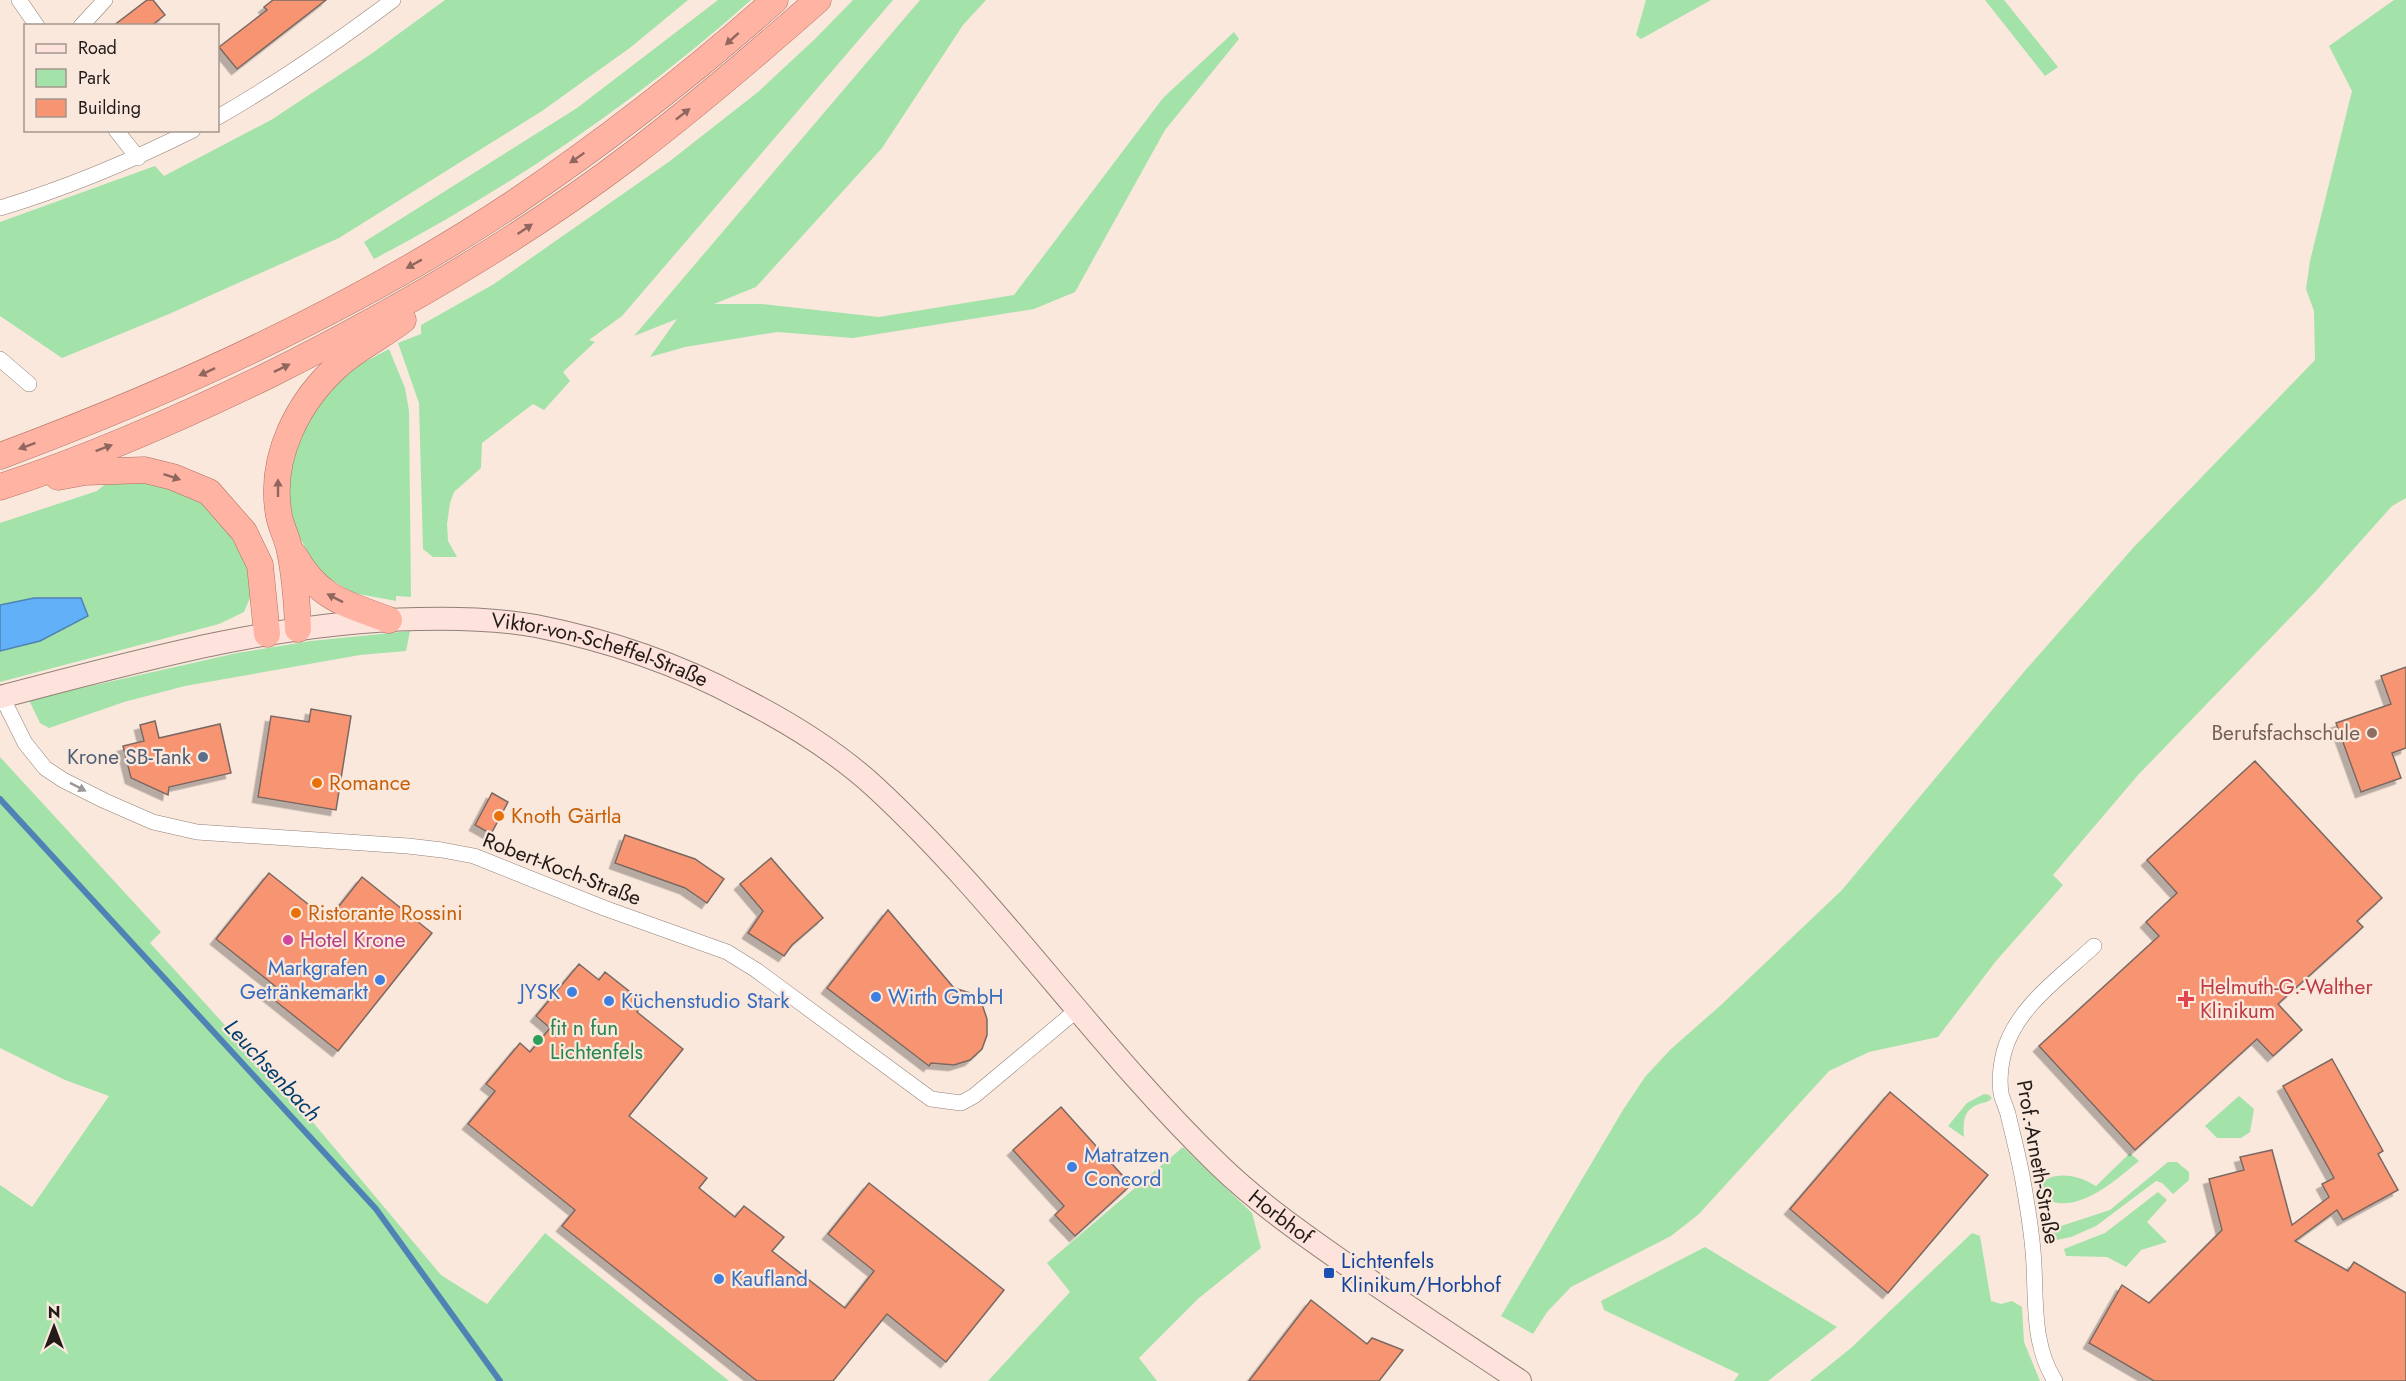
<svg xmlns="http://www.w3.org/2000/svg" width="2406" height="1381" viewBox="0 0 2406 1381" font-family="Jost,sans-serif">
<defs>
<filter id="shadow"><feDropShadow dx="-5.5" dy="5.5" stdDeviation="0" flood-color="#0004"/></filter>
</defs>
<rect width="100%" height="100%" fill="#fae8dd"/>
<g fill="#a3e2a9">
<path d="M445 0H688L631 47 542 111 339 238 169 314 62 358 0 316V222L155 166 164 176 271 120 371 54Z"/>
<path d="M718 0H751C638 101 508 189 374 259L364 242 577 108Z"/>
<path d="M853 0H893L622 316 589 340 595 342 563 372 570 381 544 410 533 404 482 443 481 468 454 492 450 503 447 524 448 541 457 557H433L423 549 419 403 398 343 421 334V325L494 284 670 161 758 92 816 38Z"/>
<path d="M920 0H986L963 25 882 148 756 287 714 304H761L879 317 1014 295 1163 98 1234 32 1239 39 1165 130 1075 292 1034 309 853 338 777 332 685 347 650 357 677 319 634 336Z"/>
<path d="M1646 0H1711L1641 39 1636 35Z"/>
<path d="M1985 0H2004L2058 67 2045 76Z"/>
<path d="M2394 0H2406V498L2392 506 2316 591 2138 775 2053 875 2063 885 1996 961 1938 1037 1869 1052 1829 1071 1699 1214 1671 1236 1571 1287 1547 1312 1533 1334 1501 1316 1623 1110 1645 1077 1671 1049 1721 1005 1842 890 2023 673 2133 548 2315 360 2314 311 2306 289 2310 261 2352 91 2329 46Z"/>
<path d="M389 349 405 388 409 411 411 597 396 596V601L353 593 319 572 294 527 287 497 290 467 297 441 325 393 357 366Z"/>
<path d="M149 478 189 490 244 548 255 586 244 612 219 624 0 682V651L40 641 0 605V523L97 491 110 480Z"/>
<path d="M410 631 406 651 360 655 185 686 124 702 49 728 40 723 29 700 237 653 311 641Z"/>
<path d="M0 757 161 932 150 943 306 1114 441 1275 487 1304 545 1233 729 1381H0V1185L32 1207 109 1096 65 1080 0 1048Z"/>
<path d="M1984 1094 1989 1095 1992 1098C1988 1103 1984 1102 1979 1104 1963 1110 1963 1122 1964 1137L1948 1126 1967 1103Z"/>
<path d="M2239 1096 2254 1109 2250 1132 2241 1138H2217L2205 1126Z"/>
<path d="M1183 1147 1252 1213 1261 1248 1199 1298 1139 1358 1157 1381H988L1070 1292 1047 1263Z"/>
<path d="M2130 1153 2139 1161C2112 1183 2071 1221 2038 1194L2037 1186C2054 1169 2079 1175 2096 1186Z"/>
<path d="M2168 1162H2177L2189 1172V1180L2173 1194 2162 1183 2156 1181 2096 1226 2071 1237 2047 1242 2050 1231 2058 1227 2110 1210Z"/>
<path d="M2158 1192 2167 1200 2147 1222 2167 1242 2141 1250 2126 1267 2107 1257 2066 1256 2064 1249 2105 1233Z"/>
<path d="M1972 1233 1980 1236 1991 1301 2001 1304 2012 1301 2022 1307 2024 1342 2040 1381H1810L1851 1348Z"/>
<path d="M1705 1247 1837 1327 1768 1381H1734L1739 1374 1604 1310 1601 1301Z"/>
</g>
<path fill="#62b0f8" stroke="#4f83b5" stroke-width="1.5" d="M34 598H81L88 616 40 641 0 651V605Z"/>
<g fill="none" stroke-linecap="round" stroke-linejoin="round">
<path stroke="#4f83b5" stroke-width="6" d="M0 799 376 1209 500 1381"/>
</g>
<g fill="#f79471" stroke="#7a6962" stroke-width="1.5" filter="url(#shadow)">
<path d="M147 0H153L165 15 151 26H113Z"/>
<path d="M273 0H326L237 69 219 47 267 10 264 7Z"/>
<path d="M2406 667V748L2392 753 2401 778 2361 792 2336 723 2391 704 2381 676Z"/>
<path d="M311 709 351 716 336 810 258 797 271 716 309 722Z"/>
<path d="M155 721 159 738 220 724 231 773 169 787 168 795 131 778 123 746 144 741 140 725Z"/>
<path d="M2255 761 2382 898 2357 921 2363 927 2278 1004 2302 1030 2273 1056 2257 1039 2135 1150 2039 1046 2159 936 2146 922 2177 893 2147 860Z"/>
<path d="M492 793 508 802 491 834 475 825Z"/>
<path d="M625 835 695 859 724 879 707 903 685 888 615 863Z"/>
<path d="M771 858 823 918 792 945 784 956 748 933 763 911 740 884Z"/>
<path d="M269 873 328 920 362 877 432 933 338 1051 268 995 275 986 216 939Z"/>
<path d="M888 910 954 988 970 993 982 1004 987 1019V1035L982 1049 970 1060 954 1065 931 1063 929 1066 827 988Z"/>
<path d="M579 964 599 980 605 972 644 1003 637 1012 683 1049 629 1116 707 1178 699 1188 735 1217 744 1206 784 1237 772 1251 845 1308 874 1271 828 1234 869 1183 1004 1290 946 1362 887 1314 833 1381H757L562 1226 575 1210 468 1124 495 1091 486 1084 520 1043 530 1052 550 1028 536 1016Z"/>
<path d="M2332 1059 2383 1151 2378 1154 2398 1190 2343 1220 2337 1210 2295 1241 2348 1271 2354 1262 2406 1293V1381H2154L2089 1343 2122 1285 2149 1303 2222 1230 2209 1179 2244 1170 2240 1157 2272 1150 2292 1225 2329 1197 2322 1184 2334 1178 2283 1086Z"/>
<path d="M1890 1092 1988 1175 1888 1293 1790 1209Z"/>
<path d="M1061 1107 1131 1185 1075 1236 1055 1215 1064 1206 1013 1150Z"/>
<path d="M1311 1300 1367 1344 1372 1338 1403 1350 1379 1381H1249Z"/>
</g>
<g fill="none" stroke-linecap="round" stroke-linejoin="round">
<defs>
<g id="minor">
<path d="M19 0 37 26"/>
<path d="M81 26 105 0"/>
<path d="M218 117C279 82 337 42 393 0"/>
<path d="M116 130 138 158"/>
<path d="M0 208C67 188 131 161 193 130"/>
<path d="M0 359 29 384"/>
<path d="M2 697 25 743 45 768 63 780 105 801 153 822 197 832 408 846 442 850 474 856 604 908 727 952 756 970 931 1099 961 1103 974 1096 1077 1010"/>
<path d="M2055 1381C2033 1346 2036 1305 2034 1266 2033 1238 2028 1209 2023 1181 2019 1158 2013 1136 2008 1114 2006 1107 2002 1099 2001 1093 1999 1080 2001 1064 2004 1052 2016 1007 2062 976 2094 946"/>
</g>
<g id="secondary">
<path id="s1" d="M0 697C137 661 275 622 418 619 457 618 497 619 536 626 607 640 678 664 741 698 790 723 836 751 876 788 1001 904 1096 1046 1218 1164 1255 1200 1297 1230 1340 1260 1399 1301 1460 1341 1520 1381"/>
</g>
<g id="trunk">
<path d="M0 456C180 389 357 308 517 201 607 140 694 72 775 0"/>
<path d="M58 477 85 472 145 470 173 477 209 492 244 532 260 565 267 634"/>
<path d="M0 487C93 457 183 417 271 374 397 311 520 240 633 154 697 105 758 53 818 0"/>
<path d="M294 555C319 599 344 603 389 620"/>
<path d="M298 629C297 601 295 574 289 547 286 536 281 526 279 516 268 457 299 399 342 362 361 346 384 335 403 320"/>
</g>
</defs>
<use href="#minor" stroke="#918077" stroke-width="16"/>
<use href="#secondary" stroke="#918077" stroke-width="24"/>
<use href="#trunk" stroke="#b07163" stroke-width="27"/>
<use href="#minor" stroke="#fff" stroke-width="15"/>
<use href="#secondary" stroke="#fee2dc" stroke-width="22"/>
<use href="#trunk" stroke="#feb3a3" stroke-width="26"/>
</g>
<defs><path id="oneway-solid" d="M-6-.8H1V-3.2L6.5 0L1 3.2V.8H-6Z" transform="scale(1.5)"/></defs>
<g fill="#90675e">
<use href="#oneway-solid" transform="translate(732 39) rotate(138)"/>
<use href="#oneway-solid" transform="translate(683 114) rotate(-38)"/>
<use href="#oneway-solid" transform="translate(577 158) rotate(145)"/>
<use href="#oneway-solid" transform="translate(525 229) rotate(-34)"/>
<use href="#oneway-solid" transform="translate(414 264) rotate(151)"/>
<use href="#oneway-solid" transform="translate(282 368) rotate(-26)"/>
<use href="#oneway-solid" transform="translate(207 372) rotate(155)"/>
<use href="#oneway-solid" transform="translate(27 446) rotate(160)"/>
<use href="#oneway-solid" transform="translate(104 448) rotate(-21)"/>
<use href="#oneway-solid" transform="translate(172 477) rotate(18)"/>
<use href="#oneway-solid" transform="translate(278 488) rotate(-90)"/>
<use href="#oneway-solid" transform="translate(335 598) rotate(-153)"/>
</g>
<use fill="#9c9897" href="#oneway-solid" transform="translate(78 787) rotate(27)"/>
<circle fill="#8d6e63" stroke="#fae8dd" stroke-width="2" cx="2372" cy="733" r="6"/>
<circle fill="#5c6f8a" stroke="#fae8dd" stroke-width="2" cx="203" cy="757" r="6"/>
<g fill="#e8710a" stroke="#fae8dd" stroke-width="2">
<circle cx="317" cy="783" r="6"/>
<circle cx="499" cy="816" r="6"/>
<circle cx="296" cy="913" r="6"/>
</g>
<circle fill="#d1479c" stroke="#fae8dd" stroke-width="2" cx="288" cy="940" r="6"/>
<g fill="#3f7fe0" stroke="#fae8dd" stroke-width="2">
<circle cx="380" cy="980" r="6"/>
<circle cx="572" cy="992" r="6"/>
<circle cx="876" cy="997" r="6"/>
<circle cx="609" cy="1001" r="6"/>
<circle cx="1072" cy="1167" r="6"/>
<circle cx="719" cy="1279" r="6"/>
</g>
<path fill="#e0444e" stroke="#fae8dd" stroke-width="2" d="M2183 990h6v6h6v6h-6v6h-6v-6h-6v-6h6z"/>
<circle fill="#2e9e5b" stroke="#fae8dd" stroke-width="2" cx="538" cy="1040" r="6"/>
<rect fill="#1a4fb4" stroke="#fae8dd" stroke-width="2" x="1323" y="1267" width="12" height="12" rx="3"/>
<g text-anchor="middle" stroke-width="4.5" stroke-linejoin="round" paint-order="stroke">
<g font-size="21" fill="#221b18" stroke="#fae8dd">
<text dy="7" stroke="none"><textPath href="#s1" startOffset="612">Viktor-von-Scheffel-Straße</textPath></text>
<text transform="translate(562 869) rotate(21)" y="7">Robert-Koch-Straße</text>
<text transform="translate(2038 1162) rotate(80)" y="7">Prof.-Arneth-Straße</text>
<text dy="7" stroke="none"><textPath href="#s1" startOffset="1516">Horbhof</textPath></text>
</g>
<g font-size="21" fill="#785e54" stroke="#fae8dd" text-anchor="end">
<text x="2360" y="740">Berufsfachschule</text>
</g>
<g font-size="21" fill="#4e5e75" stroke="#fae8dd" text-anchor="end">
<text x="191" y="764">Krone SB-Tank</text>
</g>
<g font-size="21" fill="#c56008" stroke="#fae8dd" text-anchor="start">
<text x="329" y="790">Romance</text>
<text x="511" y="823">Knoth Gärtla</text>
<text x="308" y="920">Ristorante Rossini</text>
</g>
<g font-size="21" fill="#b23c85" stroke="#fae8dd" text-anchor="start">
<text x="300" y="947">Hotel Krone</text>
</g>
<g font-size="21" fill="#366cbe" stroke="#fae8dd" text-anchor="start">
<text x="368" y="975" text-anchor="end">Markgrafen<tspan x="368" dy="24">Getränkemarkt</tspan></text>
<text x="560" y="999" text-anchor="end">JYSK</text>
<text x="888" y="1004">Wirth GmbH</text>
<text x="621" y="1008">Küchenstudio Stark</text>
<text x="1084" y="1162">Matratzen<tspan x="1084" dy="24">Concord</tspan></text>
<text x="731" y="1286">Kaufland</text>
</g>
<g font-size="21" fill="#be3a42" stroke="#fae8dd" text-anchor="start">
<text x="2200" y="994">Helmuth-G.-Walther<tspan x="2200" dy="24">Klinikum</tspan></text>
</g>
<g font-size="21" fill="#27864d" stroke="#fae8dd" text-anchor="start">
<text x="550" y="1035">fit n fun<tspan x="550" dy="24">Lichtenfels</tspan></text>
</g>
<g font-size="21" fill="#164399" stroke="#fae8dd" text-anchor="start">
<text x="1341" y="1268">Lichtenfels<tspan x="1341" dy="24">Klinikum/Horbhof</tspan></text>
</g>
<g font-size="22" font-style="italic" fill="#013e6c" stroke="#fae8dd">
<text transform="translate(273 1070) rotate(47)" y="8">Leuchsenbach</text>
</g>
</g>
<rect x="24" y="24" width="195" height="108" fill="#fae8dd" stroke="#a4968e" stroke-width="1.5"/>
<rect x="36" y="44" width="30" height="9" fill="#fee2dc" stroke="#a4968e" stroke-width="1.5"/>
<text x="78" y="54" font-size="18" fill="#221b18">Road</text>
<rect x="36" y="69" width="30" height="18" fill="#a3e2a9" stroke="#a4968e" stroke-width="1.5"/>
<text x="78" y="84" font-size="18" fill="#221b18">Park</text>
<rect x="36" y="99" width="30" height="18" fill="#f79471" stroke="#a4968e" stroke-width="1.5"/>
<text x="78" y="114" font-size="18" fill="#221b18">Building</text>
<g transform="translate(54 1327)" stroke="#fae8dd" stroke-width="4.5" paint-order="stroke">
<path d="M0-4.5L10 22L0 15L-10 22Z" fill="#221b18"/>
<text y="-9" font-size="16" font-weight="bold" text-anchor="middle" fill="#221b18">N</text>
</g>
</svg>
